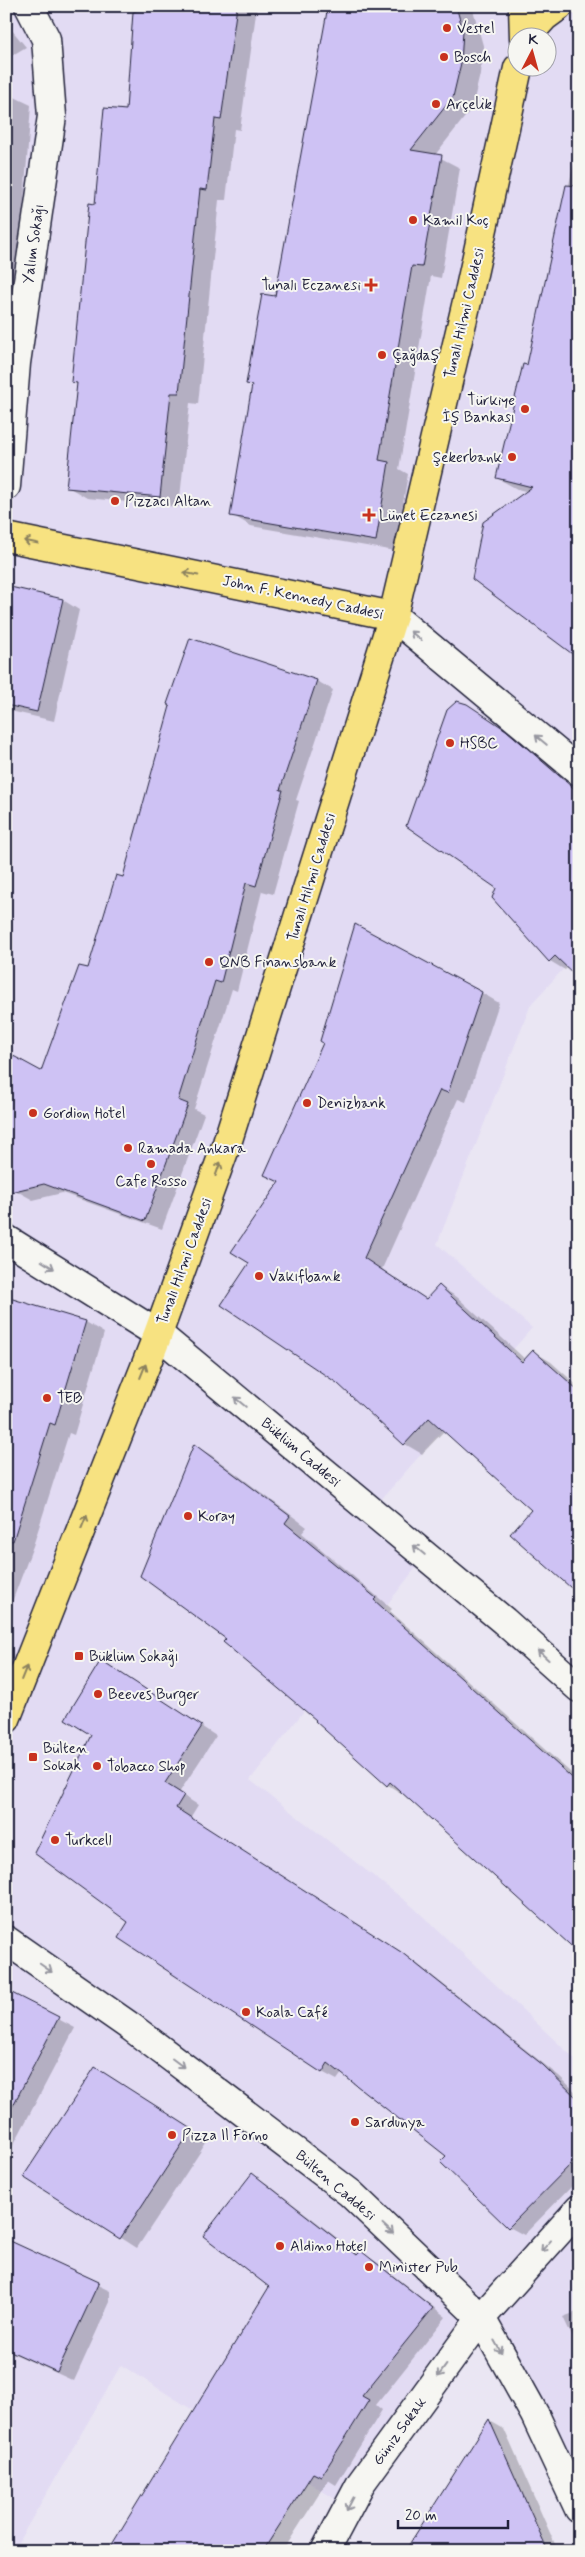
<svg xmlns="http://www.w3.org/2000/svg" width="585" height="2557" viewBox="0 0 585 2557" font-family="Mynerve,sans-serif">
<rect width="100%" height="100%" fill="#eae6f3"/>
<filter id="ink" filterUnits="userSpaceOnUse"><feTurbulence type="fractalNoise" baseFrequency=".02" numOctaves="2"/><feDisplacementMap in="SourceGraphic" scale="10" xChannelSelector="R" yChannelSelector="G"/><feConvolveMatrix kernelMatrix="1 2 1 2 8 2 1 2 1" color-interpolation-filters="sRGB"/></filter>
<g filter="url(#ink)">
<path fill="#e2dbf3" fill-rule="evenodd" d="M6 6H579V952L531 1004 437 1244 532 1328 371 1511 425 1556 250 1780 412 1906 579 2063V2509L481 2318 348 2507 121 2365 13 2551H6ZM518 38H548V68H518Z"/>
<g fill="#0003">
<path d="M135 6H257L240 130 234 129 226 200H219L198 404 190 403 179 507 87 498 68 487 78 385 72 381 96 205 128 111Z"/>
<path d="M330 6H472L484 49 482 48 480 74 472 108 435 155 460 168 441 278 431 276 399 469 408 474 395 551 251 526 232 515 253 386 248 383 276 297Z"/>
<path d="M6 23 26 47 6 59Z"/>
<path d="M6 93 31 105 18 282 6 281Z"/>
<path d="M579 140V504L517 489 497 478 528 366Z"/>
<path d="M6 587 63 600 79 610 54 721 6 710Z"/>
<path d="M190 639 317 681 333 690 296 800 299 801 273 894 262 891 237 991 232 989 194 1109 204 1114 162 1229 62 1193 33 1200 6 1185 42 1073 88 969 123 878Z"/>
<path d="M467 705 521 741 579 789V977L568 967 565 970 550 961 498 888Z"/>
<path d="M482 993 499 1003 466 1102 458 1099 382 1269 427 1300 439 1286 457 1297 526 1360 533 1351 551 1362 579 1387V1593L533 1510 444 1431 422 1454 405 1444 250 1263 279 1183 265 1174Z"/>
<path d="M6 1298 86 1322 104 1333 74 1435 69 1433 33 1546 6 1618Z"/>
<path d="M194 1445 211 1455 307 1527 302 1533 392 1609 390 1611 579 1780V1951L404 1795 388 1785 228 1638Z"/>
<path d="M116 1671 216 1736 179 1793 198 1805 190 1818 416 1963 559 2076 579 2095V2179L524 2235 509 2227 448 2156 342 2073 337 2080 322 2072 130 1921 92 1734Z"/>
<path d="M6 1991 75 2028 6 2159Z"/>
<path d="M112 2078 208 2140 137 2248 25 2176Z"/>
<path d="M252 2175 266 2183 359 2255 361 2253 375 2261 446 2317 376 2405 382 2410 336 2485 328 2480 283 2551H110L270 2287Z"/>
<path d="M6 2229 10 2232 6 2240Z"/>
<path d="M6 2241 110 2291V2302L74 2381 6 2350Z"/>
<path d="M579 2311V2351L563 2317Z"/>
<path d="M490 2421 504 2429 558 2551H406Z"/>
</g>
<g fill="#cec2f4" stroke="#22223b">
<path d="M149 6H237L221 120 215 119 207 190 200 189 179 393H171L160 497 66 488 77 383 71 382 89 203 95 204 104 108 126 110 133 12Z"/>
<path d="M328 6H456L463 31 461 63 453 97 411 150 442 155 422 267 412 266 379 460 389 462 376 541 230 516 252 385 246 384 262 294 275 296Z"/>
<path d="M566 185 579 186V659L472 579 483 522 532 487 496 478 523 364 527 365Z"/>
<path d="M6 586 63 599 37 712 6 705Z"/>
<path d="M190 638 317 680 280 790H283L256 886 246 883 221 983 215 981 178 1100 188 1104 145 1221 44 1184 6 1193V1052L41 1071 79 966 88 968 116 875 123 877 170 706 167 704Z"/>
<path d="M457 701 467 704 506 730 579 793V979L555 956 549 962 492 898 496 888 406 826 447 710Z"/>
<path d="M355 924 482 992 448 1093 440 1090 364 1258 426 1299 439 1285 522 1362 533 1350 579 1391V1595L510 1534 531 1510 429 1418 404 1445 337 1383 221 1305 249 1263 231 1252 279 1182 264 1175 323 1043 320 1041Z"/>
<path d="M6 1297 86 1321 55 1425 50 1423 13 1541 6 1540Z"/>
<path d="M194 1444 290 1516 285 1523 376 1598 374 1600 579 1784V1953L390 1782 387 1786 315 1721 316 1720 223 1642 226 1639 140 1576Z"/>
<path d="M101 1660 202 1726 165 1783 184 1795 176 1808 401 1952 543 2065 579 2100V2156L508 2228 440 2162 446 2156 328 2063 322 2073 118 1938 128 1922 34 1853 91 1735 65 1719Z"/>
<path d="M6 1990 59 2017 6 2119Z"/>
<path d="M95 2067 192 2129 120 2239 23 2177Z"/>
<path d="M252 2173 357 2255 361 2251 433 2308 362 2396 369 2400 321 2477 313 2473 263 2551H108L269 2287 203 2236Z"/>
<path d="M6 2239 99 2282 57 2372 6 2349Z"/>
<path d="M489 2419 548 2551H405Z"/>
</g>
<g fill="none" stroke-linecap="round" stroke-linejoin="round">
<defs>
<g id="minor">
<path d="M6 486 16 363 52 116 46 39 29 6"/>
<path d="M393 616 579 771"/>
<path d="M6 1239 158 1334 504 1621 579 1688"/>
<path d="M6 1940 131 2027 350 2193 481 2318 535 2415 579 2509"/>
<path d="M325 2551 361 2483 481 2318 579 2209"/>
</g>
<g id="major">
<path d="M523 6 524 38"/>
<path d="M525 38 544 17 559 6"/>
<path d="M6 537 393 616"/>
<path d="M6 1719 158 1334 227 1143 393 616 468 297 518 68"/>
</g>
</defs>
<use href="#minor" stroke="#22223b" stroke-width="31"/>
<use href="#major" stroke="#22223b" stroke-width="31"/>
<use href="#minor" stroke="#f6f6f2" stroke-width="28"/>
<use href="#major" stroke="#f7e281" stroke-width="28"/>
</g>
<defs><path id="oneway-shaft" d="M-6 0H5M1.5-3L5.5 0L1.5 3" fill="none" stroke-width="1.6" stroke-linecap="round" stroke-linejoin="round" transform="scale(1.25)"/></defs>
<g stroke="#8c825e">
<use href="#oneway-shaft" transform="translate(31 542) rotate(-168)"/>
<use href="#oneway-shaft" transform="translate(191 574) rotate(-169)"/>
<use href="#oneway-shaft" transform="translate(218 1169) rotate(-70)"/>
<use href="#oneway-shaft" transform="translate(143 1371) rotate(-68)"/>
<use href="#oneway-shaft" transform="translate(84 1522) rotate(-68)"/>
<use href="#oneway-shaft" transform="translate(24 1673) rotate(-68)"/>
</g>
<g stroke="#9797a0">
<use href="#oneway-shaft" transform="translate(416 636) rotate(-140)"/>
<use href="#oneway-shaft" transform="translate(541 740) rotate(-140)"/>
<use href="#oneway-shaft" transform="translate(48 1265) rotate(32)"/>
<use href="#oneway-shaft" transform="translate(240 1402) rotate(-140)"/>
<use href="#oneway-shaft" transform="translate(419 1550) rotate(-140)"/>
<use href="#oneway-shaft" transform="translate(543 1655) rotate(-138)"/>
<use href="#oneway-shaft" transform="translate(46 1968) rotate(35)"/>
<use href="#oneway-shaft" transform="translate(178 2063) rotate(37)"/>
<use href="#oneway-shaft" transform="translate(388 2229) rotate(43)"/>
<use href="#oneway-shaft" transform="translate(546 2246) rotate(132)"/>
<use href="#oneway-shaft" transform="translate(498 2347) rotate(61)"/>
<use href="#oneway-shaft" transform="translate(442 2371) rotate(126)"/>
<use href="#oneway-shaft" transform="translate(350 2504) rotate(118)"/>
</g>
</g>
<g fill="#c8321e" stroke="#f6f6f2" stroke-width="2">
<circle cx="447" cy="28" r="5"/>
<circle cx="444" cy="57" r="5"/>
<circle cx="436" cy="104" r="5"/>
<circle cx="413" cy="220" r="5"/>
<path d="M368.5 277.5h5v5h5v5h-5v5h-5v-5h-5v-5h5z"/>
<circle cx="382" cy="355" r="5"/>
<circle cx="525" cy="409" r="5"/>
<circle cx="512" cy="457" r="5"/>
<circle cx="115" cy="501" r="5"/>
<path d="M366.5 507.5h5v5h5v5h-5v5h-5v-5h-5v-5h5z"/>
<circle cx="450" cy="743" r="5"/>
<circle cx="209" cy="962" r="5"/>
<circle cx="307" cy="1103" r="5"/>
<circle cx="33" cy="1113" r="5"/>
<circle cx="128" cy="1148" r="5"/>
<circle cx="151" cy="1164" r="5"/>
<circle cx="259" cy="1276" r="5"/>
<circle cx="47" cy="1398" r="5"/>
<circle cx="188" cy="1516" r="5"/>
<rect x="74" y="1651" width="10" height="10" rx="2.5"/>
<circle cx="98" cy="1694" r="5"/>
<rect x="28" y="1752" width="10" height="10" rx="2.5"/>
<circle cx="97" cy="1766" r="5"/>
<circle cx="55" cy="1840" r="5"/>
<circle cx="246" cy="2012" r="5"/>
<circle cx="355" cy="2122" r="5"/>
<circle cx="172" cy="2135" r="5"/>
<circle cx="280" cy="2246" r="5"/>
<circle cx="369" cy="2267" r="5"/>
</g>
<g text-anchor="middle" stroke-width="4" stroke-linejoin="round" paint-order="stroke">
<g font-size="15" fill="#22223b" stroke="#f6f6f2" text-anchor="start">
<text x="457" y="33">Vestel</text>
<text x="454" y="62">Bosch</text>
<text x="446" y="109">Arçelik</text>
<text x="423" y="225">Kamil Koç</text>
<text x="361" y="290" text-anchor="end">Tunalı Eczanesi</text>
<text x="392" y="360">Çağdaş</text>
<text x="515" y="405" text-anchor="end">Türkiye<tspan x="515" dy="17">İş Bankası</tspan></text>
<text x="502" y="462" text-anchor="end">Şekerbank</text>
<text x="125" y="506">Pizzacı Altan</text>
<text x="379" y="520">Lünet Eczanesi</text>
<text x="460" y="748">HSBC</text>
<text x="219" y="967">QNB Finansbank</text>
<text x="317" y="1108">Denizbank</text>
<text x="43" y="1118">Gordion Hotel</text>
<text x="138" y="1153">Ramada Ankara</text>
<text x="151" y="1186" text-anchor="middle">Cafe Rosso</text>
<text x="269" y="1281">Vakıfbank</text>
<text x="57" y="1403">TEB</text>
<text x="198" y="1521">Koray</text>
<text x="89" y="1661">Büklüm Sokağı</text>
<text x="108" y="1699">Beeves Burger</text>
<text x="43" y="1753">Bülten<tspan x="43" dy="17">Sokak</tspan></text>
<text x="107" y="1771">Tobacco Shop</text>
<text x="65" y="1845">Turkcell</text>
<text x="256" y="2017">Koala Café</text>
<text x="365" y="2127">Sardunya</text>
<text x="182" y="2140">Pizza Il Forno</text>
<text x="290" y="2251">Aldino Hotel</text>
<text x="379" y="2272">Minister Pub</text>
</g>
<g font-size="15" fill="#22223b" stroke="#f6f6f2">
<text transform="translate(33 244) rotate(-82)" y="5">Yalım Sokağı</text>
<text transform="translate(464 313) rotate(-77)" y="5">Tunalı Hilmi Caddesi</text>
<text transform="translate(303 597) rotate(12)" y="5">John F. Kennedy Caddesi</text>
<text transform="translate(311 877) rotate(-73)" y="5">Tunalı Hilmi Caddesi</text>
<text transform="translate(184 1261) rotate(-70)" y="5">Tunalı Hilmi Caddesi</text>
<text transform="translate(301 1452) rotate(40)" y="5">Büklüm Caddesi</text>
<text transform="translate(336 2185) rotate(40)" y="5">Bülten Caddesi</text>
<text transform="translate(399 2431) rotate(-54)" y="5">Güniz Sokak</text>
</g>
</g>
<rect width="585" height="2557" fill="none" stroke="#f6f6f2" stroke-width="25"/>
<rect x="12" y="12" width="560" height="2532" fill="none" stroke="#22223b" stroke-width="2" filter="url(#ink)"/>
<g transform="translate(532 52) rotate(6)"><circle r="24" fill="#f6f6f2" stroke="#a1a1a9"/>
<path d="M0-4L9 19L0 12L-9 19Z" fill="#c8321e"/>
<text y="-8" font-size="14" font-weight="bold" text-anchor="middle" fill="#22223b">K</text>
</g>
<path d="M398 2520v8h110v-8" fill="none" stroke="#22223b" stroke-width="2.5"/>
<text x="405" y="2520" font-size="15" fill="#22223b" stroke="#f6f6f2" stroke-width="4" paint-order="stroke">20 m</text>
</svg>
